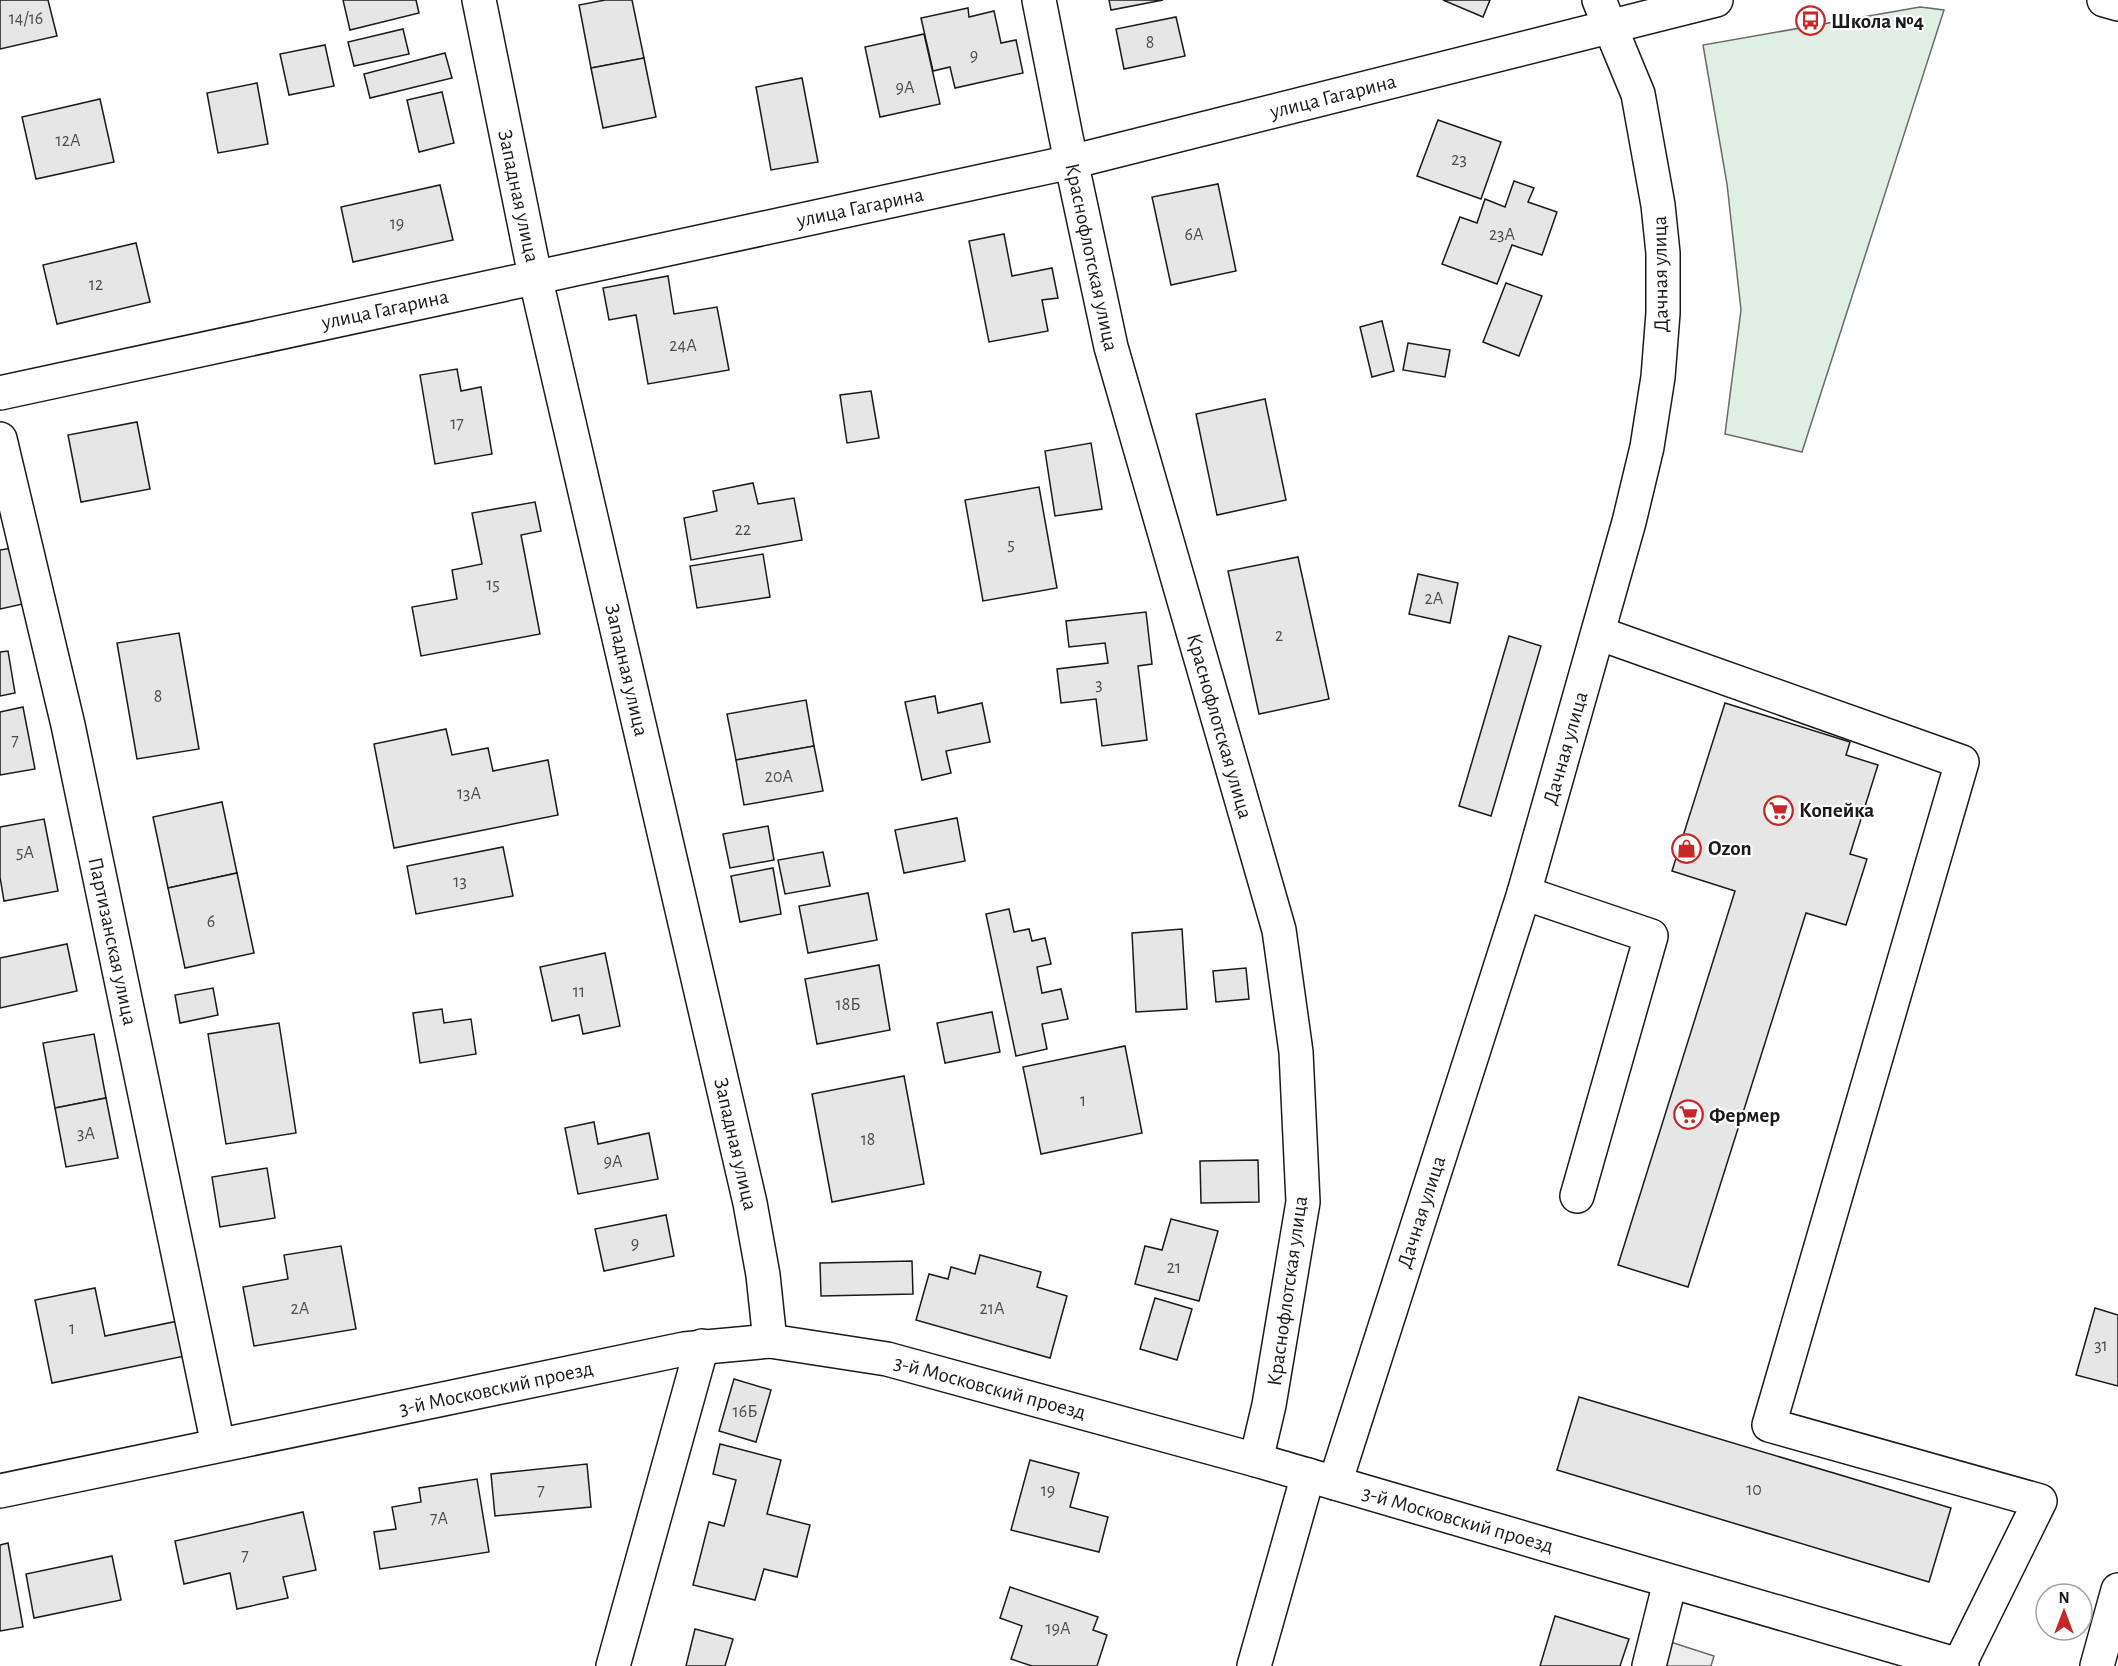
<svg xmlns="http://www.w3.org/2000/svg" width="2118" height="1666" viewBox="0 0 2118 1666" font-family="'Alegreya Sans',sans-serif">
<rect width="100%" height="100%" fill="#fff"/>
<path fill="#e0efe3" stroke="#6a6a6a" stroke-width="1.5" d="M1920 7 1944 10 1802 452 1725 434 1741 310 1727 184 1703 45Z"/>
<path fill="#ededed" stroke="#6a6a6a" stroke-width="1.5" d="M1655 1637 1714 1656 1711 1666H1649Z"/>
<g fill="#e6e6e6" stroke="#1a1a1a" stroke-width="1.5">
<path d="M0 0H48L57 36 0 49Z"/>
<path d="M343 0H416L419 13 350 30Z"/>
<path d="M605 0H632L644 58 591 68 579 5Z"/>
<path d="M1109 0H1163L1111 10Z"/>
<path d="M1443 0H1490L1483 17Z"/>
<path d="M968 8 969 17 994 11 1001 43 1016 40 1023 73 955 88 950 67 933 71 921 18Z"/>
<path d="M1176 17 1185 56 1124 69 1116 29Z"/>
<path d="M403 29 409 54 354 66 348 42Z"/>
<path d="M924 34 940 104 880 117 865 47Z"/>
<path d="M325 45 334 86 289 95 280 54Z"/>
<path d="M445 53 452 78 370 98 364 74Z"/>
<path d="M644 58 656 117 603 128 591 68Z"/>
<path d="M802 78 818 162 771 170 756 87Z"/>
<path d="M257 83 268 144 218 153 207 93Z"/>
<path d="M442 92 454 143 419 152 407 100Z"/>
<path d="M100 99 114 162 36 179 22 117Z"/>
<path d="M1438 120 1501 142 1481 199 1417 176Z"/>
<path d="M1514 181 1534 188 1528 202 1557 212 1542 255 1512 245 1497 284 1442 264 1460 217 1477 223 1485 199 1505 207Z"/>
<path d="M1218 184 1236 271 1171 285 1152 197Z"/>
<path d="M440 185 453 240 353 262 341 207Z"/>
<path d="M1004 234 1012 276 1052 268 1058 298 1042 300 1048 331 989 342 969 241Z"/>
<path d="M136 243 150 302 57 324 43 265Z"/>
<path d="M668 276 674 314 717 307 729 370 648 384 636 315 609 320 603 288Z"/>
<path d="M1506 283 1542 296 1519 356 1483 342Z"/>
<path d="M1382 321 1394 371 1372 377 1360 327Z"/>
<path d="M1408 343 1450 350 1445 377 1403 370Z"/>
<path d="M457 369 461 391 481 387 492 454 435 464 420 375Z"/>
<path d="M871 391 879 438 847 443 840 395Z"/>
<path d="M1265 399 1286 500 1217 515 1196 414Z"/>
<path d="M137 422 150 489 81 502 68 435Z"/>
<path d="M1091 443 1102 509 1055 516 1045 451Z"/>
<path d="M753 483 758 504 794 498 802 540 691 560 684 518 717 511 713 491Z"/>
<path d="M1039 487 1057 588 983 601 965 500Z"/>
<path d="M535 502 541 531 521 535 540 634 421 656 412 607 457 599 452 570 482 564 472 513Z"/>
<path d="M12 548 23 604 0 609V550Z"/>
<path d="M763 554 770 597 697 608 690 566Z"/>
<path d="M1298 557 1329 699 1259 714 1228 571Z"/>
<path d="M1418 574 1458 583 1450 623 1409 614Z"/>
<path d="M1146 612 1152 664 1138 666 1147 740 1102 746 1096 699 1061 703 1057 669 1108 663 1105 643 1069 647 1066 621Z"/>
<path d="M179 633 199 749 137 759 117 643Z"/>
<path d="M1509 636 1541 646 1491 816 1459 806Z"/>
<path d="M8 651 15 693 0 696V652Z"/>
<path d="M935 696 938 713 982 703 990 742 946 751 951 773 922 780 905 702Z"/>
<path d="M806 700 814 746 736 760 727 714Z"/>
<path d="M1725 703 1850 742 1846 755 1878 765 1850 854 1867 859 1846 925 1806 913 1688 1287 1618 1265 1735 891 1672 871Z"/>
<path d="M23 707 35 769 0 775V712Z"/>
<path d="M446 729 452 755 488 748 493 771 548 760 558 815 394 848 374 744Z"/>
<path d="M814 746 823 791 744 805 736 760Z"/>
<path d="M222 802 237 873 168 888 153 817Z"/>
<path d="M957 818 965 861 904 873 895 830Z"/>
<path d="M44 819 58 891 4 901 0 877V827Z"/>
<path d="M768 826 774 860 730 868 723 834Z"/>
<path d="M503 847 513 896 416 914 407 866Z"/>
<path d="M823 852 830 886 785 894 778 860Z"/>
<path d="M773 868 781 914 740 922 731 876Z"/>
<path d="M237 873 254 953 185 968 168 888Z"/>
<path d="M868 893 877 940 808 953 799 906Z"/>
<path d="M1009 909 1014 932 1029 929 1032 941 1045 938 1051 964 1037 967 1042 993 1061 989 1068 1019 1042 1024 1047 1049 1016 1056 986 914Z"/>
<path d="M1182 929 1187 1009 1136 1012 1132 933Z"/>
<path d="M67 944 77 991 0 1008V958Z"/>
<path d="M605 953 620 1026 583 1034 579 1015 552 1021 540 967Z"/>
<path d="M879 965 890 1030 817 1044 805 979Z"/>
<path d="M1246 968 1249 999 1216 1002 1213 971Z"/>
<path d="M213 988 218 1015 180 1023 175 995Z"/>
<path d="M442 1009 444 1023 471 1019 476 1054 420 1063 413 1013Z"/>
<path d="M992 1012 1000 1052 945 1063 937 1023Z"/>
<path d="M279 1023 296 1133 226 1144 208 1034Z"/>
<path d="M94 1034 106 1098 55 1108 43 1043Z"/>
<path d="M1125 1046 1142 1133 1041 1154 1023 1067Z"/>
<path d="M904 1076 924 1184 832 1202 812 1094Z"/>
<path d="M106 1098 118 1158 66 1167 55 1108Z"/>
<path d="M594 1122 598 1144 649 1133 658 1179 578 1194 565 1128Z"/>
<path d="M1258 1160 1259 1202 1201 1203 1200 1161Z"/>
<path d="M267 1168 275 1218 220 1227 212 1177Z"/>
<path d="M666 1215 674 1256 604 1271 595 1229Z"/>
<path d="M1171 1219 1218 1231 1199 1301 1135 1284 1145 1246 1162 1250Z"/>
<path d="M341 1246 356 1329 254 1346 243 1287 288 1279 284 1255Z"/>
<path d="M980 1255 1041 1272 1037 1287 1067 1296 1050 1358 916 1320 929 1274 948 1279 951 1267 975 1274Z"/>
<path d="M912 1261 913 1294 821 1296 820 1263Z"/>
<path d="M95 1288 105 1336 178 1321 185 1356 52 1383 35 1300Z"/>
<path d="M1155 1298 1192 1309 1177 1360 1140 1349Z"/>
<path d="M2095 1308 2118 1315V1386L2076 1375Z"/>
<path d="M734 1379 771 1390 756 1442 719 1431Z"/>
<path d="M1579 1397 1951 1508 1929 1582 1557 1470Z"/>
<path d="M720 1444 781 1460 767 1514 810 1525 797 1577 764 1569 755 1600 693 1585 709 1522 724 1526 736 1480 713 1474Z"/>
<path d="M1030 1460 1079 1473 1070 1507 1108 1517 1099 1552 1011 1530Z"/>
<path d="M587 1464 591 1507 495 1516 491 1474Z"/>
<path d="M477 1479 489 1552 380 1569 374 1532 396 1529 392 1507 421 1502 419 1488Z"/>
<path d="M303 1512 316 1570 283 1577 288 1598 237 1609 230 1573 184 1584 175 1541Z"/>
<path d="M8 1543 23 1627 0 1631V1545Z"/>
<path d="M112 1556 121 1600 34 1618 26 1574Z"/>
<path d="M1010 1587 1098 1617 1093 1630 1107 1635 1097 1666H1032L1011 1659 1022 1626 1000 1618Z"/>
<path d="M1555 1616 1629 1639 1620 1666H1540Z"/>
<path d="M695 1629 733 1639 725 1666H686Z"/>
</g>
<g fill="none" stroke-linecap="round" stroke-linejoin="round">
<defs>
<g id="minor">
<path d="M479 0 535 276 750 1203 763 1275 770 1341"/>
<path d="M1039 0 1066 137 1111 347 1279 930 1296 1052 1303 1202 1269 1405 1256 1460"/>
<path d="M2104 0 2118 4"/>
<path d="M0 393 1071 162 1716 0"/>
<path d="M0 439 68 725 218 1445"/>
<path d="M1598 633 1962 762 1769 1425 2040 1501 1959 1665"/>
<path d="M1524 893 1651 936 1577 1196"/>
<path d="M1335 1483 1524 893 1629 522 1647 447 1658 377 1663 313V253L1658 205 1638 94 1599 0"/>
<path d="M0 1491 684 1349 770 1341 887 1359 1256 1460 1962 1666"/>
<path d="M613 1666 702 1346"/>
<path d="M1254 1666 1308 1475"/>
<path d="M1649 1666 1670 1582"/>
<path d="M2097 1666 2118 1590"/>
</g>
</defs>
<use href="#minor" stroke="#1a1a1a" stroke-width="36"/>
<use href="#minor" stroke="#fff" stroke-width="33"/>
</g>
<defs>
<symbol id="bus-ring" viewBox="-11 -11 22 22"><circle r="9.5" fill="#fff" stroke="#c62828" stroke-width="1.5"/><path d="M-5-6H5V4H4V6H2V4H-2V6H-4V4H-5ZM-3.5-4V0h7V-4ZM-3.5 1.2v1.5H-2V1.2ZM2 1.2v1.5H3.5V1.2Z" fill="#c62828"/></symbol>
<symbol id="supermarket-ring" viewBox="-11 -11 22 22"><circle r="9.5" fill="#fff" stroke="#c62828" stroke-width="1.5"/><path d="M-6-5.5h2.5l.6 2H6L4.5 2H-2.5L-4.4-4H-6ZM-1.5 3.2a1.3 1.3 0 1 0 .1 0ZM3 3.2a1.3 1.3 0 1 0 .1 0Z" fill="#c62828"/></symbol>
<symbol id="shop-ring" viewBox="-11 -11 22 22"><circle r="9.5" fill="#fff" stroke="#c62828" stroke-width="1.5"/><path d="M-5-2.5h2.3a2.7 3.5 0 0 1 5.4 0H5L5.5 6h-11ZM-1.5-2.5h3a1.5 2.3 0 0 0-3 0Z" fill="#c62828"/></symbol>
</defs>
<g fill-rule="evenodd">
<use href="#bus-ring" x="1794" y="4" width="33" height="33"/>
<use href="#supermarket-ring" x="1762" y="794" width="33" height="33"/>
<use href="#shop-ring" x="1670" y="832" width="33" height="33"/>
<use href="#supermarket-ring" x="1672" y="1098" width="33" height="33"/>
</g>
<g text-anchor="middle" stroke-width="4.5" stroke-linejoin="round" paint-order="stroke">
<g font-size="18" fill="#4d4d4d">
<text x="26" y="24">14/16</text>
<text x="1150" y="48">8</text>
<text x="974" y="61">9</text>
<text x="905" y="93">9А</text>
<text x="68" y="146">12А</text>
<text x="1459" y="165">23</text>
<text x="397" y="229">19</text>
<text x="1194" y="240">6А</text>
<text x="1502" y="240">23А</text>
<text x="96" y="290">12</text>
<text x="683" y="351">24А</text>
<text x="457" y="429">17</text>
<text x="743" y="535">22</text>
<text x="1011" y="550">5</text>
<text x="493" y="590">15</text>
<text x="1434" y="604">2А</text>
<text x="1279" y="641">2</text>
<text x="1099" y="690">3</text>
<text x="158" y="702">8</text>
<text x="15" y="746">7</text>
<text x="779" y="782">20А</text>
<text x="469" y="799">13А</text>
<text x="25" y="858">5А</text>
<text x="460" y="887">13</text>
<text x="211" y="927">6</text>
<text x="579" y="997">11</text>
<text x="848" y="1010">18Б</text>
<text x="1083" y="1106">1</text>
<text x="86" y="1139">3А</text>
<text x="868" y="1145">18</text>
<text x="613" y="1167">9А</text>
<text x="635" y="1249">9</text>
<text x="1174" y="1273">21</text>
<text x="300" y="1314">2А</text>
<text x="992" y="1314">21А</text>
<text x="72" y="1334">1</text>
<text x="2101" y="1351">31</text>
<text x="745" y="1417">16Б</text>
<text x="1754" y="1495">10</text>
<text x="541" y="1496">7</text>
<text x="1048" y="1496">19</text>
<text x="439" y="1524">7А</text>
<text x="245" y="1561">7</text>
<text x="1058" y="1634">19А</text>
</g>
<g font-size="21" font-weight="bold" fill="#1a1a1a" stroke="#fff" text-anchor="start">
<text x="1831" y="28">Школа №4</text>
<text x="1799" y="817">Копейка</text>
<text x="1708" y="855">Ozon</text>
<text x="1709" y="1122">Фермер</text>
</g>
<g font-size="21" fill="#1a1a1a" stroke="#fff">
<text transform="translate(1333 96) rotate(-14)" y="7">улица Гагарина</text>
<text transform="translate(519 196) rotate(78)" y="7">Западная улица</text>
<text transform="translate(860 207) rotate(-12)" y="7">улица Гагарина</text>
<text transform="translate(1092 257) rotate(78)" y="7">Краснофлотская улица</text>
<text transform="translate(1660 274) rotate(-91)" y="7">Дачная улица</text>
<text transform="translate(385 309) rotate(-12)" y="7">улица Гагарина</text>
<text transform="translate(627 670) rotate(77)" y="7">Западная улица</text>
<text transform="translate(1220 726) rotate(74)" y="7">Краснофлотская улица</text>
<text transform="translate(1565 748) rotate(-74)" y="7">Дачная улица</text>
<text transform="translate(113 941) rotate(78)" y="7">Партизанская улица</text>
<text transform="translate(736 1144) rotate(77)" y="7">Западная улица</text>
<text transform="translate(1421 1212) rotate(-72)" y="7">Дачная улица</text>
<text transform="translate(1287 1291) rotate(-82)" y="7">Краснофлотская улица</text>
<text transform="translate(990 1387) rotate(15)" y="7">3-й Московский проезд</text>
<text transform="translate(496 1388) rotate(-12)" y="7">3-й Московский проезд</text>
<text transform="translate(1458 1519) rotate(16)" y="7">3-й Московский проезд</text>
</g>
</g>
<g transform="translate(2064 1612)"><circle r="28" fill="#ffffff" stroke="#a3a3a3" stroke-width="1.5"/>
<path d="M0-4.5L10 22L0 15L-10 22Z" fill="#c62828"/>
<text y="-9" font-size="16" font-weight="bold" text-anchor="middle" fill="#1a1a1a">N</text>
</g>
</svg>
